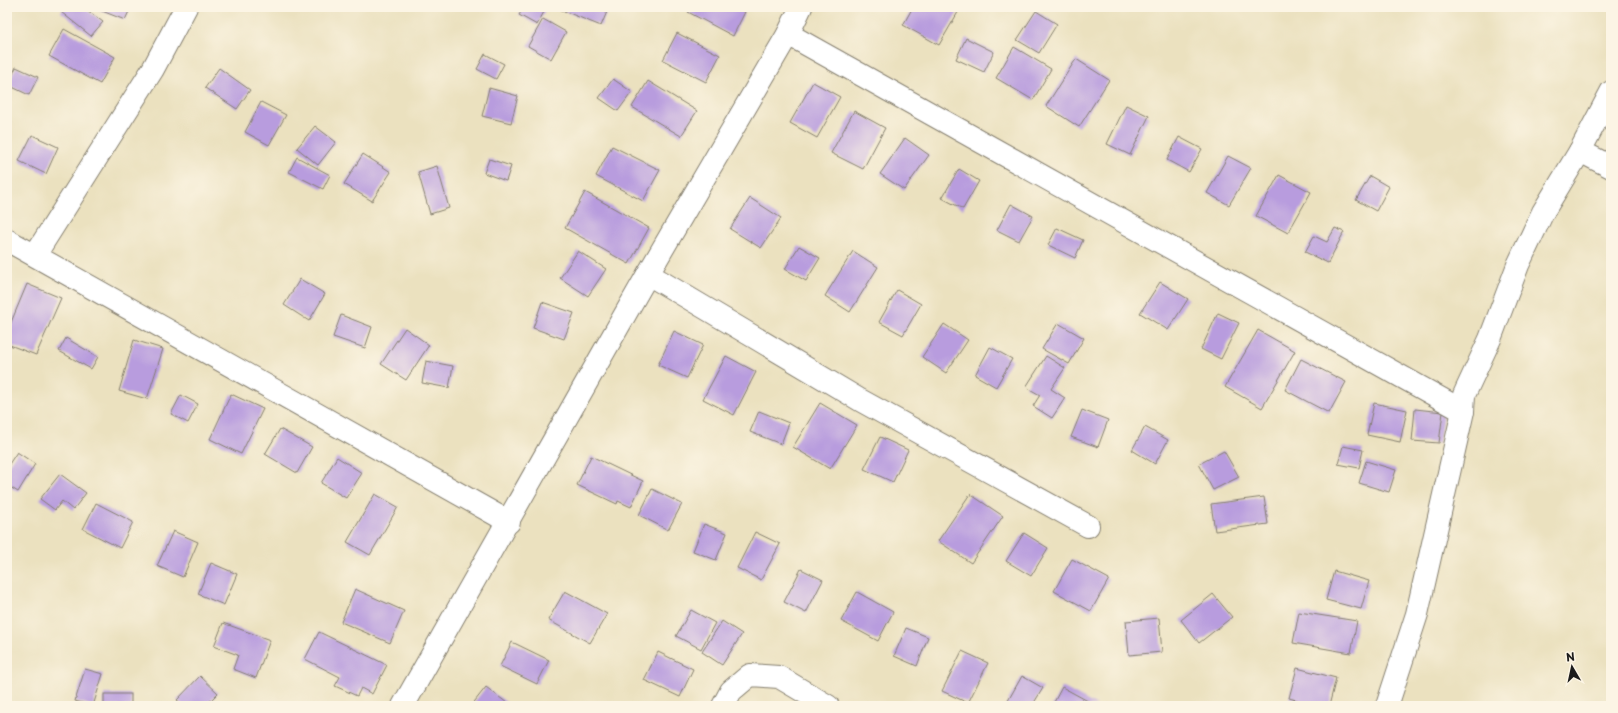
<svg xmlns="http://www.w3.org/2000/svg" width="1618" height="713" viewBox="0 0 1618 713" font-family="'Playpen Sans',sans-serif">
<rect width="100%" height="100%" fill="#fcf5e5"/>
<filter id="ink" filterUnits="userSpaceOnUse"><feTurbulence type="fractalNoise" baseFrequency=".025" numOctaves="2"/><feDisplacementMap in="SourceGraphic" scale="8" xChannelSelector="R" yChannelSelector="G"/><feConvolveMatrix kernelMatrix="1 2 1 2 8 2 1 2 1" color-interpolation-filters="sRGB"/></filter>
<filter id="wash" filterUnits="userSpaceOnUse"><feTurbulence type="fractalNoise" baseFrequency=".012" numOctaves="4" result="noise"/><feDisplacementMap in="SourceGraphic" scale="16" xChannelSelector="R" yChannelSelector="G"/><feGaussianBlur stdDeviation="0.9" result="paint"/><feColorMatrix in="noise" values="0 0 0 0 0 0 0 0 0 0 0 0 0 0 0 0 0 1.4 0 .05"/><feComposite in="paint" operator="in"/></filter>
<g filter="url(#wash)">
<rect width="100%" height="100%" fill="#ebe1bf"/>
<g id="blocks">
<g fill="#b89cde">
<path d="M65 7H83L103 22 91 36 61 12Z"/>
<path d="M98 7H131L125 20 97 9Z"/>
<path d="M524 7H540L545 10 537 25 519 15Z"/>
<path d="M559 7H609L601 26 559 9Z"/>
<path d="M691 7H736L745 12 733 36 688 12Z"/>
<path d="M913 7H961L939 45 903 25Z"/>
<path d="M1036 11 1057 24 1039 53 1017 40Z"/>
<path d="M543 19 566 32 551 59 528 46Z"/>
<path d="M64 29 115 57 100 84 49 56Z"/>
<path d="M677 33 720 55 706 82 663 60Z"/>
<path d="M966 38 994 52 984 72 956 59Z"/>
<path d="M1014 47 1051 69 1033 100 996 78Z"/>
<path d="M485 54 504 64 496 79 477 69Z"/>
<path d="M1076 59 1109 80 1079 127 1046 106Z"/>
<path d="M16 67 38 77 29 95 8 85Z"/>
<path d="M219 68 250 90 237 109 205 88Z"/>
<path d="M613 79 632 92 618 111 599 98Z"/>
<path d="M648 81 697 111 681 136 632 107Z"/>
<path d="M813 82 840 97 817 138 790 123Z"/>
<path d="M489 88 518 96 511 123 482 116Z"/>
<path d="M261 102 286 115 269 145 245 132Z"/>
<path d="M1126 105 1149 116 1130 155 1107 144Z"/>
<path d="M854 111 885 128 863 169 831 153Z"/>
<path d="M7 119 11 121 7 128Z"/>
<path d="M315 126 336 142 318 165 297 148Z"/>
<path d="M32 135 58 147 46 174 19 161Z"/>
<path d="M1179 137 1202 149 1189 172 1167 160Z"/>
<path d="M905 138 929 155 904 190 880 174Z"/>
<path d="M612 146 660 170 643 201 596 176Z"/>
<path d="M363 154 391 172 372 201 344 184Z"/>
<path d="M1228 156 1251 168 1229 205 1207 193Z"/>
<path d="M297 157 330 175 323 189 289 172Z"/>
<path d="M489 159 511 166 506 181 484 173Z"/>
<path d="M437 166 449 208 430 214 418 172Z"/>
<path d="M959 169 979 181 963 209 942 198Z"/>
<path d="M1279 175 1311 192 1288 233 1256 216Z"/>
<path d="M1370 176 1389 187 1376 211 1356 200Z"/>
<path d="M585 192 649 228 629 264 565 228Z"/>
<path d="M750 198 781 218 761 248 730 229Z"/>
<path d="M1011 204 1033 216 1019 241 997 230Z"/>
<path d="M1057 228 1083 240 1075 258 1048 245Z"/>
<path d="M1335 228 1344 232 1328 263 1305 252 1314 236 1327 242Z"/>
<path d="M799 246 820 258 806 281 785 269Z"/>
<path d="M578 251 606 269 588 296 560 278Z"/>
<path d="M853 251 878 267 850 312 825 296Z"/>
<path d="M300 279 325 294 309 321 284 305Z"/>
<path d="M1160 282 1188 299 1168 330 1140 313Z"/>
<path d="M27 284 61 298 36 355 7 344V332Z"/>
<path d="M897 290 921 304 903 335 879 322Z"/>
<path d="M542 302 574 313 564 339 533 328Z"/>
<path d="M1218 313 1239 323 1221 359 1201 349Z"/>
<path d="M341 315 372 327 365 348 333 337Z"/>
<path d="M1058 323 1084 338 1069 364 1042 349Z"/>
<path d="M944 324 968 340 946 373 922 357Z"/>
<path d="M405 328 429 345 406 380 381 364Z"/>
<path d="M1258 330 1295 351 1262 408 1225 387Z"/>
<path d="M674 331 703 345 687 378 658 365Z"/>
<path d="M66 338 98 357 91 369 59 351Z"/>
<path d="M134 340 163 349 147 399 119 391Z"/>
<path d="M990 347 1012 359 996 387 975 375Z"/>
<path d="M726 356 756 372 734 415 703 399Z"/>
<path d="M1046 356 1065 368 1051 389 1065 398 1052 418 1033 406 1040 395 1026 387Z"/>
<path d="M1301 359 1346 382 1329 413 1285 390Z"/>
<path d="M426 361 453 366 449 388 422 383Z"/>
<path d="M231 394 263 409 241 454 210 439Z"/>
<path d="M181 395 198 404 188 423 171 414Z"/>
<path d="M820 403 857 425 830 469 793 447Z"/>
<path d="M1374 403 1407 410 1400 442 1367 435Z"/>
<path d="M1415 409 1443 412 1439 443 1412 441Z"/>
<path d="M1082 410 1108 420 1098 447 1071 437Z"/>
<path d="M759 411 789 423 781 444 750 432Z"/>
<path d="M1145 427 1168 440 1155 464 1132 450Z"/>
<path d="M280 429 312 447 297 473 265 454Z"/>
<path d="M880 437 908 450 893 482 864 469Z"/>
<path d="M1343 446 1363 450 1359 468 1338 464Z"/>
<path d="M1224 451 1239 477 1213 490 1199 464Z"/>
<path d="M17 452 35 464 18 492 7 485V467Z"/>
<path d="M591 456 643 481 631 507 618 501 617 504 577 485Z"/>
<path d="M337 457 362 473 346 498 321 483Z"/>
<path d="M1366 461 1396 470 1389 492 1359 483Z"/>
<path d="M60 474 86 493 73 510 62 501 55 510 40 499Z"/>
<path d="M652 489 682 504 668 530 639 515Z"/>
<path d="M375 494 398 507 370 555 347 542Z"/>
<path d="M970 494 1003 516 971 563 938 541Z"/>
<path d="M1264 497 1268 524 1215 531 1211 504Z"/>
<path d="M96 503 133 522 120 548 83 529Z"/>
<path d="M704 524 727 533 716 560 693 551Z"/>
<path d="M173 531 198 542 183 577 157 566Z"/>
<path d="M755 532 780 544 761 580 737 568Z"/>
<path d="M1024 533 1048 548 1031 576 1006 561Z"/>
<path d="M1072 559 1109 579 1091 611 1054 591Z"/>
<path d="M211 563 237 574 224 605 198 594Z"/>
<path d="M801 569 823 580 806 613 784 602Z"/>
<path d="M1334 571 1369 581 1361 609 1326 600Z"/>
<path d="M355 589 404 611 390 643 341 622Z"/>
<path d="M565 591 607 614 590 643 548 620Z"/>
<path d="M857 592 893 612 878 641 841 621Z"/>
<path d="M1213 594 1232 617 1199 643 1181 620Z"/>
<path d="M691 610 715 623 701 649 676 636Z"/>
<path d="M1299 612 1357 621 1351 653 1293 643Z"/>
<path d="M1159 618 1162 652 1129 655 1126 621Z"/>
<path d="M722 621 742 634 722 665 702 652Z"/>
<path d="M223 623 270 640 256 678 233 669 238 655 214 646Z"/>
<path d="M906 628 928 637 917 666 894 656Z"/>
<path d="M319 632 387 665 372 694 361 688 357 696 335 686 340 677 305 659Z"/>
<path d="M512 642 549 660 537 684 500 666Z"/>
<path d="M962 651 988 663 968 703 942 691Z"/>
<path d="M658 652 693 669 680 697 644 680Z"/>
<path d="M1297 668 1336 678 1329 706H1319L1289 698Z"/>
<path d="M85 669 103 674 93 706 75 701Z"/>
<path d="M200 676 218 693 205 706H184L177 700Z"/>
<path d="M1022 676 1043 688 1032 706H1005Z"/>
<path d="M486 687 511 706H471Z"/>
<path d="M1062 687 1097 706H1052Z"/>
<rect x="104" y="694" width="27" height="12"/>
</g>
</g>
</g>
<g filter="url(#ink)">
<use href="#blocks" fill-opacity="0" stroke="#847e6e" stroke-width="1"/>
<g fill="none" stroke-linecap="round" stroke-linejoin="round">
<defs>
<g id="minor">
<path d="M788 34 801 7"/>
<path d="M1580 151 1611 167"/>
<path d="M7 240 509 522"/>
<path d="M35 255 153 69 186 7"/>
<path d="M648 274 860 400 1088 526"/>
<path d="M403 706 648 274 788 34 1463 411"/>
<path d="M723 706 731 691 750 675 779 677 828 706"/>
<path d="M1387 706 1417 614 1463 411 1464 395 1490 339 1518 265 1543 212 1580 151 1611 92"/>
</g>
</defs>
<use href="#minor" stroke="#847e6e" stroke-width="24"/>
<use href="#minor" stroke="#fff" stroke-width="22"/>
</g>
</g>
<rect width="1618" height="713" fill="none" stroke="#fcf5e5" stroke-width="24"/>
<g transform="translate(1572 667) rotate(351)" stroke="#fcf5e5" stroke-width="3" paint-order="stroke">
<path d="M0-3L7 15L0 10L-7 15Z" fill="#1c1c1c"/>
<text y="-6" font-size="11" font-weight="bold" text-anchor="middle" fill="#1c1c1c">N</text>
</g>
</svg>
